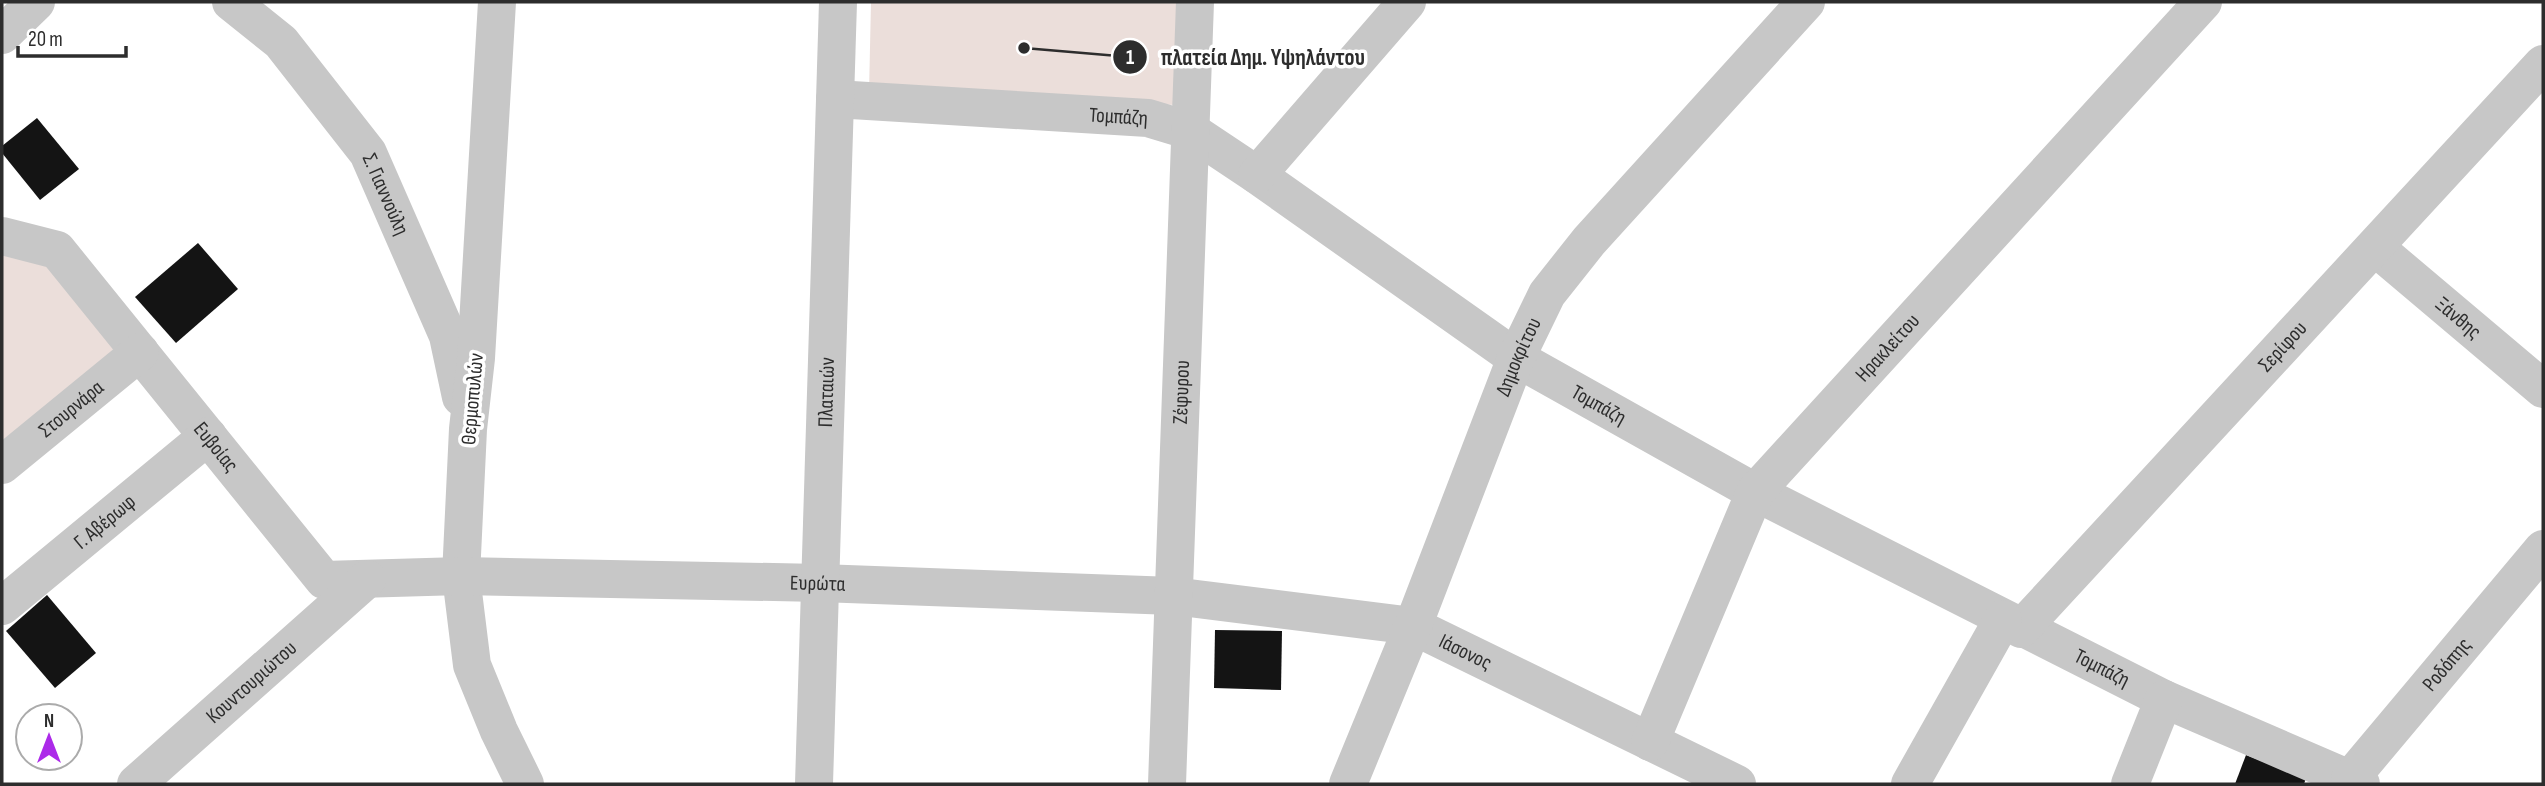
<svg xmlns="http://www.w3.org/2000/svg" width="2545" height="786" viewBox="0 0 2545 786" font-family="'Sofia Sans Condensed',sans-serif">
<rect width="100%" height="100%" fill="#fff"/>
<g fill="#ebdeda">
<path d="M871 2H1178L1176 105 869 93Z"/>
<path d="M2 254 47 262 123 353 2 453Z"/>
</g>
<g fill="#141414">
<path d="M37 118 79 169 40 200 2 153V146Z"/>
<path d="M198 243 238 289 176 343 135 297Z"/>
<path d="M47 595 96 653 55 688 6 631Z"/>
<path d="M1215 630 1282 631 1281 690 1214 688Z"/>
<path d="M2246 755 2306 778 2304 784H2235Z"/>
</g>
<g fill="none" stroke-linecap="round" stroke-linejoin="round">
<g stroke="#c7c7c7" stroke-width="38">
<path id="s1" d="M231 2 281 42 368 153 448 336 461 397"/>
<path d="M497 2 476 358 468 429 461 576 472 665 499 731 525 784"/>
<path d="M2 35 36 2"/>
<path id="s2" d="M835 99 1148 118 1191 131 1257 175 1516 358 1755 492 2164 699 2361 784"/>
<path d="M1257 175 1407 2"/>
<path id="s3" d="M2 236 57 250 324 580 461 576 820 583 1173 596 1413 626 1737 784"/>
<path id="s4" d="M2376 248 2543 389"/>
<path id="s5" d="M2 465 140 352"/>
<path id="s6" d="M2 606 208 436"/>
<path id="s7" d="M2021 629 2543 64"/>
<path id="s8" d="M1650 742 1755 492 2203 2"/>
<path id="s9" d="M2350 779 2543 549"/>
<path id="s10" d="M136 784 367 579"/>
<path id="s11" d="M814 784 838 2"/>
<path id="s12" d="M1167 784 1195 2"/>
<path id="s13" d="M1348 784 1413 626 1516 358 1547 294 1589 241 1806 2"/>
<path d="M1910 784 2003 619"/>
<path d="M2130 784 2164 699"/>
</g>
</g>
<g text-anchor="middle" stroke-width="7" stroke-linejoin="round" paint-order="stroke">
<g font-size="21" fill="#2d2d2d" stroke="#fff">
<text dy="7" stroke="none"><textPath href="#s2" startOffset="284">Τομπάζη</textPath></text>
<text dy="7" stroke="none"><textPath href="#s1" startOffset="250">Σ. Γιαννούλη</textPath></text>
<text dy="7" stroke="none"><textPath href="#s4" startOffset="108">Ξάνθης</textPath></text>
<text dy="7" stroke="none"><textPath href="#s8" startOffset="467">Ηρακλείτου</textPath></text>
<text dy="7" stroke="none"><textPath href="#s7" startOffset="385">Σερίφου</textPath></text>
<text dy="7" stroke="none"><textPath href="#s13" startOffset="460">Δημοκρίτου</textPath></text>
<text dy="7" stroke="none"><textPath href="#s11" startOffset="392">Πλαταιών</textPath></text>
<text dy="7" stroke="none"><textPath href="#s12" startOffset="392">Ζέφυρου</textPath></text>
<text transform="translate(472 399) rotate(-85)" y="7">Θερμοπυλών</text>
<text dy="7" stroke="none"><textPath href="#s2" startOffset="850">Τομπάζη</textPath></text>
<text dy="7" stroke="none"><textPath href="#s5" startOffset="89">Στουρνάρα</textPath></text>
<text dy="7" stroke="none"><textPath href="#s3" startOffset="310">Ευβοίας</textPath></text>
<text dy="7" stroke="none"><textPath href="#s6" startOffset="133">Γ. Αβέρωφ</textPath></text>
<text dy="7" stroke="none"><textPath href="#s3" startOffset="975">Ευρώτα</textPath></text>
<text dy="7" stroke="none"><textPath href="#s3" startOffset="1631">Ιάσονος</textPath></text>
<text dy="7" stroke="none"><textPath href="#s9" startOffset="150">Ροδόπης</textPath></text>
<text dy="7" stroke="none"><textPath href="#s2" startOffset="1418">Τομπάζη</textPath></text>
<text dy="7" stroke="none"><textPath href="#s10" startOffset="154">Κουντουριώτου</textPath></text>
</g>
</g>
<path fill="none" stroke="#2d2d2d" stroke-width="2.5" d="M1024 48L1130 57"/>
<g fill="#2d2d2d" stroke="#fff" stroke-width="2.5">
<circle cx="1024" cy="48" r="7"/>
<circle cx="1130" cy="57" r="18"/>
</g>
<g font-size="21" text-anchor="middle" font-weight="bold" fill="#fff">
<text x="1130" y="64">1</text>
</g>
<g font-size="23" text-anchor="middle" font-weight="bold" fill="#2d2d2d" stroke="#fff" stroke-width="7" stroke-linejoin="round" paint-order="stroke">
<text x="1263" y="65">πλατεία Δημ. Υψηλάντου</text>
</g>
<rect width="2545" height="786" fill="none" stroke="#2d2d2d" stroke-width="7"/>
<g transform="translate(49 737)"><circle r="33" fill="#ffffff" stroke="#ababab" stroke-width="2"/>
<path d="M0-5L12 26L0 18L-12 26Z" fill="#ac2ae9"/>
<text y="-10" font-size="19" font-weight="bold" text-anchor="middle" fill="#2d2d2d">N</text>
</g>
<path d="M18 46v10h108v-10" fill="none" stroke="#2d2d2d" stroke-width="3.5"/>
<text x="28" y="46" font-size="21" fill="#2d2d2d" stroke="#ffffff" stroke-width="5" paint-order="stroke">20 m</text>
</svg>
